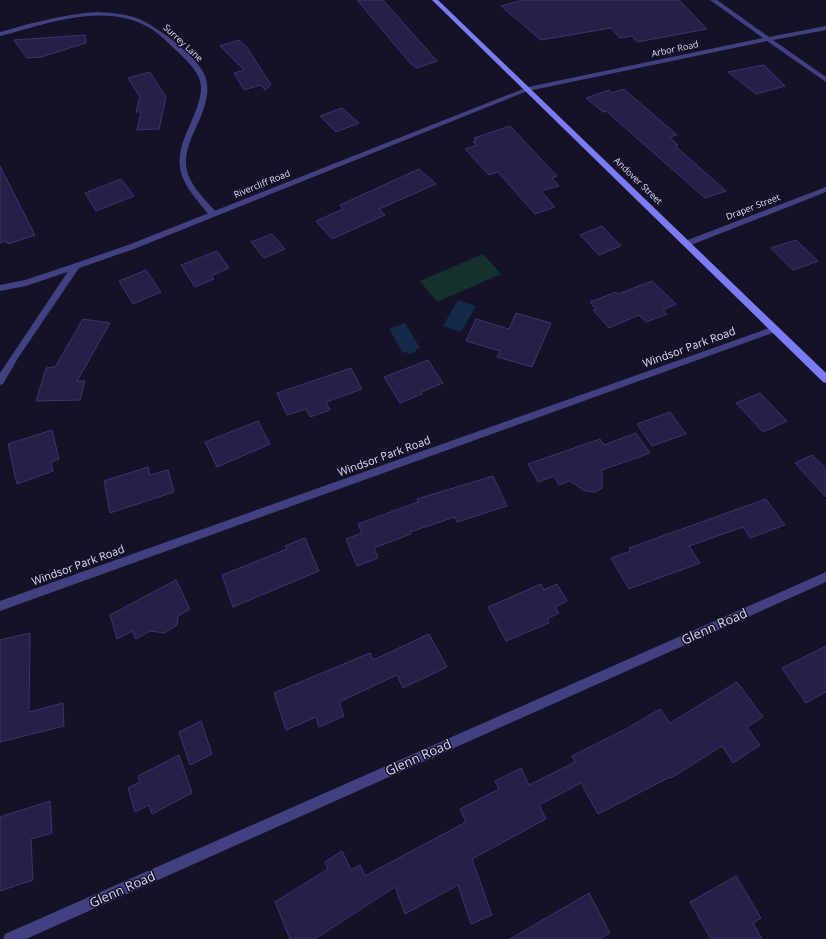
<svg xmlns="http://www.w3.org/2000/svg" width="826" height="939" viewBox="0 0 826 939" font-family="'Open Sans',sans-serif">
<rect width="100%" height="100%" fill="#151227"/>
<path fill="#15312e" d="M483 254 501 274 437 302 420 281Z"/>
<g fill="#132a4a">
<path d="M458 300 476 306 461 332 443 326Z"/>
<path d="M405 323 420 348 415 349 416 352 409 354 408 352 403 353 389 329Z"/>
</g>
<g fill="#261f47" stroke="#3d3371">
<path d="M357 0H383L437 61 417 68 410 63Z"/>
<path d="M523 0H679L707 29 637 42 632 36 620 38 611 28 541 40 501 6Z"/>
<path d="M85 35 86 43 41 57 27 58 14 40Z"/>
<path d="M239 40 246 46 271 85 265 90 261 85 244 90 234 73 244 70 220 46Z"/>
<path d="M764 65 785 86 756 94 728 72Z"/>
<path d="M150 72 166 97 159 129 137 130 141 112H136L140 97 128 78Z"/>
<path d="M624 89 677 135 669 137 678 145 675 146 726 191 705 198 606 111 603 112 586 98 609 90 612 93Z"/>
<path d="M342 108 359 123 336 132 320 116Z"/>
<path d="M510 126 557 176 552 178 559 186 541 191 555 207 535 214 498 172 489 175 465 149 477 145 473 142 476 141 474 138Z"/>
<path d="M0 166 35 235 8 244 7 241 0 243Z"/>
<path d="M419 169 436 184 379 209 385 215 332 239 316 221 343 209 340 205Z"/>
<path d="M121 179 134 196 96 211 85 193Z"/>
<path d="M602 226 621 246 599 255 580 235Z"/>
<path d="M272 234 285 249 264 258 251 242Z"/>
<path d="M796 240 818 261 793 270 771 248Z"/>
<path d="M217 251 229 268 211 276 214 279 195 287 181 265Z"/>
<path d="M146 270 161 292 133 304 119 281Z"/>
<path d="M652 281 676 304 663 310 667 314 646 322 639 315 609 328 593 310 596 309 590 302 616 292 618 294Z"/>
<path d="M516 313 551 323 532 367 497 357 500 351 466 341 476 319 509 329Z"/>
<path d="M83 319 110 323 77 381H85L80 400 36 401 46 368 55 367Z"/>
<path d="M428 360 443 383 421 392 422 394 400 403 384 377Z"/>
<path d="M351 368 362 389 326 402 330 410 310 417 306 409 287 415 277 393Z"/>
<path d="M760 393 787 421 763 432 736 403Z"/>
<path d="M670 412 686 434 652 446 637 424Z"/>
<path d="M258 421 270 444 217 467 205 442Z"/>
<path d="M52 430 59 459 51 462 53 471 17 484 8 444Z"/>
<path d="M636 433 650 453 602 470V488L595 492 585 491 570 481 559 485 554 476 538 482 528 464 600 439 604 445Z"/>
<path d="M812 455 826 469V497L795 463Z"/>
<path d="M148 467 150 475 168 470 174 492 110 513 104 481Z"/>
<path d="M493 476 507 506 457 522 455 517 410 532 411 534 374 548 378 558 357 566 346 539 362 533 358 524 418 502 417 499Z"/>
<path d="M766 499 785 525 750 538 743 527 689 546 700 563 629 589 611 558 631 551 629 548Z"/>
<path d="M305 538 319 571 233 607 222 575 287 549 285 546Z"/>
<path d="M176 580 190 609 178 616 177 625 164 633 150 631 136 639 132 631 117 639 110 615Z"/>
<path d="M541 584 544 590 557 584 567 601 555 607 559 613 547 619 549 623 506 641 488 607Z"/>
<path d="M30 633 29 712 63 703 64 726 0 742V640Z"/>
<path d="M429 634 447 667 403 688 397 675 339 702 344 716 319 727 316 717 286 730 274 693 370 653 373 660Z"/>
<path d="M826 646V692L806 703 782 668Z"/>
<path d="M737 682 763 717 747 727 760 745 733 763 722 746 671 778 670 777 598 814 581 783 539 805 546 819 472 859 492 915 471 924 458 885 405 914 395 887 315 939H290L275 902 328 869 325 862 342 851 351 870 360 865 365 876 466 822 460 809 499 789 495 781 521 768 529 785 575 762 572 756 626 729 660 709 670 723Z"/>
<path d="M201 721 212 754 190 765 179 732Z"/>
<path d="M179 755 192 793 152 814 149 805 135 812 128 788 140 782 138 776Z"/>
<path d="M50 801 52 833 31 839 33 880 0 891V817Z"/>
<path d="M736 876 761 918 753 923 762 939H711L690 902Z"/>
<path d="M589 893 610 933 600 939H510Z"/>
</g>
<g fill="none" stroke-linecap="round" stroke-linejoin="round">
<g fill="#414182" fill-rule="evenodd">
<path d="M710 0H717L769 37 826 26V30L773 40 826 77V82L767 41 528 91 525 89 528 87 763 38Z"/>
<path d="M98 12C112 13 126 14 139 19 158 27 199 58 205 76 208 84 208 93 206 100 202 122 185 141 186 164 187 183 204 198 216 212V216H210C183 183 169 170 189 127 194 115 200 103 201 90 202 74 189 63 178 52 170 45 162 36 153 30 107 0 48 24 0 36V32C32 23 64 14 98 12Z"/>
<path d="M826 187V192L691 245H685L684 243 685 241Z"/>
<path d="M76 263 80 266 79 268 26 286 0 291V285L25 280Z"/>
<path d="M775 326 779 329 778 331 0 611V601Z"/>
<path d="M826 572V582L26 939H3L5 934Z"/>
</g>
<path fill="#414182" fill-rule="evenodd" d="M528 87 530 88V90L134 249 79 268 18 358 3 384 0 385V373L73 264 128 245Z"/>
<path fill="#7a7cf4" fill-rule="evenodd" d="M432 0H438L826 373V383L823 382Z"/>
</g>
<g text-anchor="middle" stroke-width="3" stroke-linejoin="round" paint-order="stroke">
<g font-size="9" fill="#dddbfc" stroke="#151227">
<text transform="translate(183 43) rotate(43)" y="3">Surrey Lane</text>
<text transform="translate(675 49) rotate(-12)" y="3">Arbor Road</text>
<text transform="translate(638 181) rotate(44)" y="3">Andover Street</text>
<text transform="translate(262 184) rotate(-22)" y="3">Rivercliff Road</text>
<text transform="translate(753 207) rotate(-21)" y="3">Draper Street</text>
</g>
<g font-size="11" fill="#dddbfc" stroke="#151227">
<text transform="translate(689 347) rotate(-20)" y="4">Windsor Park Road</text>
<text transform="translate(384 456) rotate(-20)" y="4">Windsor Park Road</text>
<text transform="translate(78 565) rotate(-20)" y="4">Windsor Park Road</text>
</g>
<g font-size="13" fill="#dddbfc" stroke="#151227">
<text transform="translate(714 626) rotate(-24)" y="5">Glenn Road</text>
<text transform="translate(418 757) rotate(-24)" y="5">Glenn Road</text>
<text transform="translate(122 889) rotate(-24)" y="5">Glenn Road</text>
</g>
</g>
</svg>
